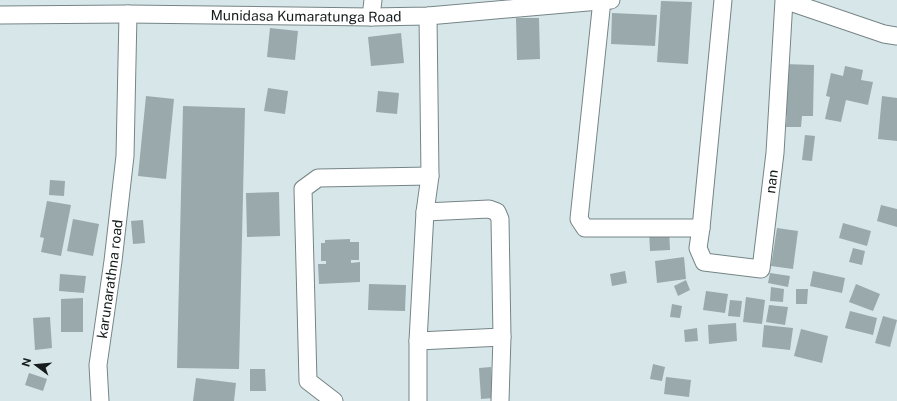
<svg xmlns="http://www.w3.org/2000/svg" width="897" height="401" viewBox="0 0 897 401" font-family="'Public Sans',sans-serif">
<rect width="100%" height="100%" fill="#d7e7e9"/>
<g fill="#9aa9ab">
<path d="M661 1 692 2 688 64 657 62Z"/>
<path d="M612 13 657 15 655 46 611 44Z"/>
<path d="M516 18H539L540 59 517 60Z"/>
<path d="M270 28 298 31 295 60 267 57Z"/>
<path d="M401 33 404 63 371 66 368 37Z"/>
<path d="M784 64 814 65 813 116H802L801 127H786L787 115H783Z"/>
<path d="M845 66 863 70 861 80 873 82 868 105 846 100 841 122 825 119 830 97 826 96 831 73 843 76Z"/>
<path d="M268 88 288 91 285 114 264 111Z"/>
<path d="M378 91 399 93 397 114 376 112Z"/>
<path d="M146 96 174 99 166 179 138 176Z"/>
<path d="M882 96 897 98V141L878 139Z"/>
<path d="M183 106 245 108 239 369 177 368Z"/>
<path d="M805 135 815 136 812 161 802 160Z"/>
<path d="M50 180 65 181 64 196 49 195Z"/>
<path d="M279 192 280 236 247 237 246 193Z"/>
<path d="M47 201 71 205 61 256 41 252 44 238 40 237Z"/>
<path d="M881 205 897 209V227L877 221Z"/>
<path d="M73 219 99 224 93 256 67 251Z"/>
<path d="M143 220 145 243 133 244 131 221Z"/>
<path d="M843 223 871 231 867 246 839 238Z"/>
<path d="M777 228 798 231 793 269 771 266Z"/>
<path d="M669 229 670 250 650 251 649 230Z"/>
<path d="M350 239V242H359V260H351V263L360 262V282L319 284 318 264H326V261H321V243H325V240Z"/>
<path d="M853 248 865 251 862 265 849 262Z"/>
<path d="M684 257 686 279 657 283 655 261Z"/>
<path d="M625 271 627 283 612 286 610 274Z"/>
<path d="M813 271 845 278 842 293 810 286Z"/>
<path d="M770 273 790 276 788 287 768 283Z"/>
<path d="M60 274 86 276 84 293 59 291Z"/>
<path d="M686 280 690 290 678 296 674 286Z"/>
<path d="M369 284 406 285 405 311 368 310Z"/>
<path d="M856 284 880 294 873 311 849 302Z"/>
<path d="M771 287 784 289 783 302 770 301Z"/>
<path d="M796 289H808L807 304H796Z"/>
<path d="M706 291 728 294 725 313 703 310Z"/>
<path d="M746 297 765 300 762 324 743 322Z"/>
<path d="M83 298V332H61V299Z"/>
<path d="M730 300 742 301 740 317 728 316Z"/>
<path d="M672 304 682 306 680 318 670 317Z"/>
<path d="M769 305 788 307 785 325 766 322Z"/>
<path d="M850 311 877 318 873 335 845 328Z"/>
<path d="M883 316 897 320 890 347 875 343Z"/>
<path d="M50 317 52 348 35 350 33 318Z"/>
<path d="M736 323 737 341 709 344 708 325Z"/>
<path d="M764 325 793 328 790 350 762 347Z"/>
<path d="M697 328 698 341 685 342 684 330Z"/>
<path d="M801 329 828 336 822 363 794 356Z"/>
<path d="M653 364 665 367 662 381 650 379Z"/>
<path d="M491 367 493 398 481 399 479 368Z"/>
<path d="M250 369H265L266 391H250Z"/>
<path d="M29 373 47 379 43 391 25 385Z"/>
<path d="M666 377 691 380 689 397 664 394Z"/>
<path d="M196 378 236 383 234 401H193Z"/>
</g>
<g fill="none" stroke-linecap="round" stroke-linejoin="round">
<defs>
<g id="minor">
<path d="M602 0 579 219 585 228H701L723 0"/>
<path id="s1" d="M0 15 128 14 371 17 428 16 611 0"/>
<path d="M428 16 430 176 425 212 418 341 502 337 500 401"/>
<path d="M371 17 373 0"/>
<path d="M425 212 489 209 497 212 500 219 502 337"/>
<path id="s2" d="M701 228 698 248 704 262 761 269 775 153 784 0 884 34 897 36"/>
<path d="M418 341V401"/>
<path id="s3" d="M100 401 98 365 113 261 125 156 128 14"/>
<path d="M334 401 308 381 303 189 318 178 430 176"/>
</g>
</defs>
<use href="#minor" stroke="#768486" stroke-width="19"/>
<use href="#minor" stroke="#fff" stroke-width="17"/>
</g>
<g text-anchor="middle" stroke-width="3.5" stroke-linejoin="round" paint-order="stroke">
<g font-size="14" fill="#171d1d" stroke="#d7e7e9">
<text dy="5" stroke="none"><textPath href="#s1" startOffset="306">Munidasa Kumaratunga Road</textPath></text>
<text dy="5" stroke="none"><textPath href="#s2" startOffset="181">nan</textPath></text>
<text dy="5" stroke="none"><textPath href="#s3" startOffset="123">karunarathna road</textPath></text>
</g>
</g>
<g transform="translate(36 365) rotate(286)" stroke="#d7e7e9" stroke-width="3" paint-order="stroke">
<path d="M0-3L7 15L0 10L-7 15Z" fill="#171d1d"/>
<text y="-6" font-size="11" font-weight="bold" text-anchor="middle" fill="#171d1d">N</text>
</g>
</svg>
